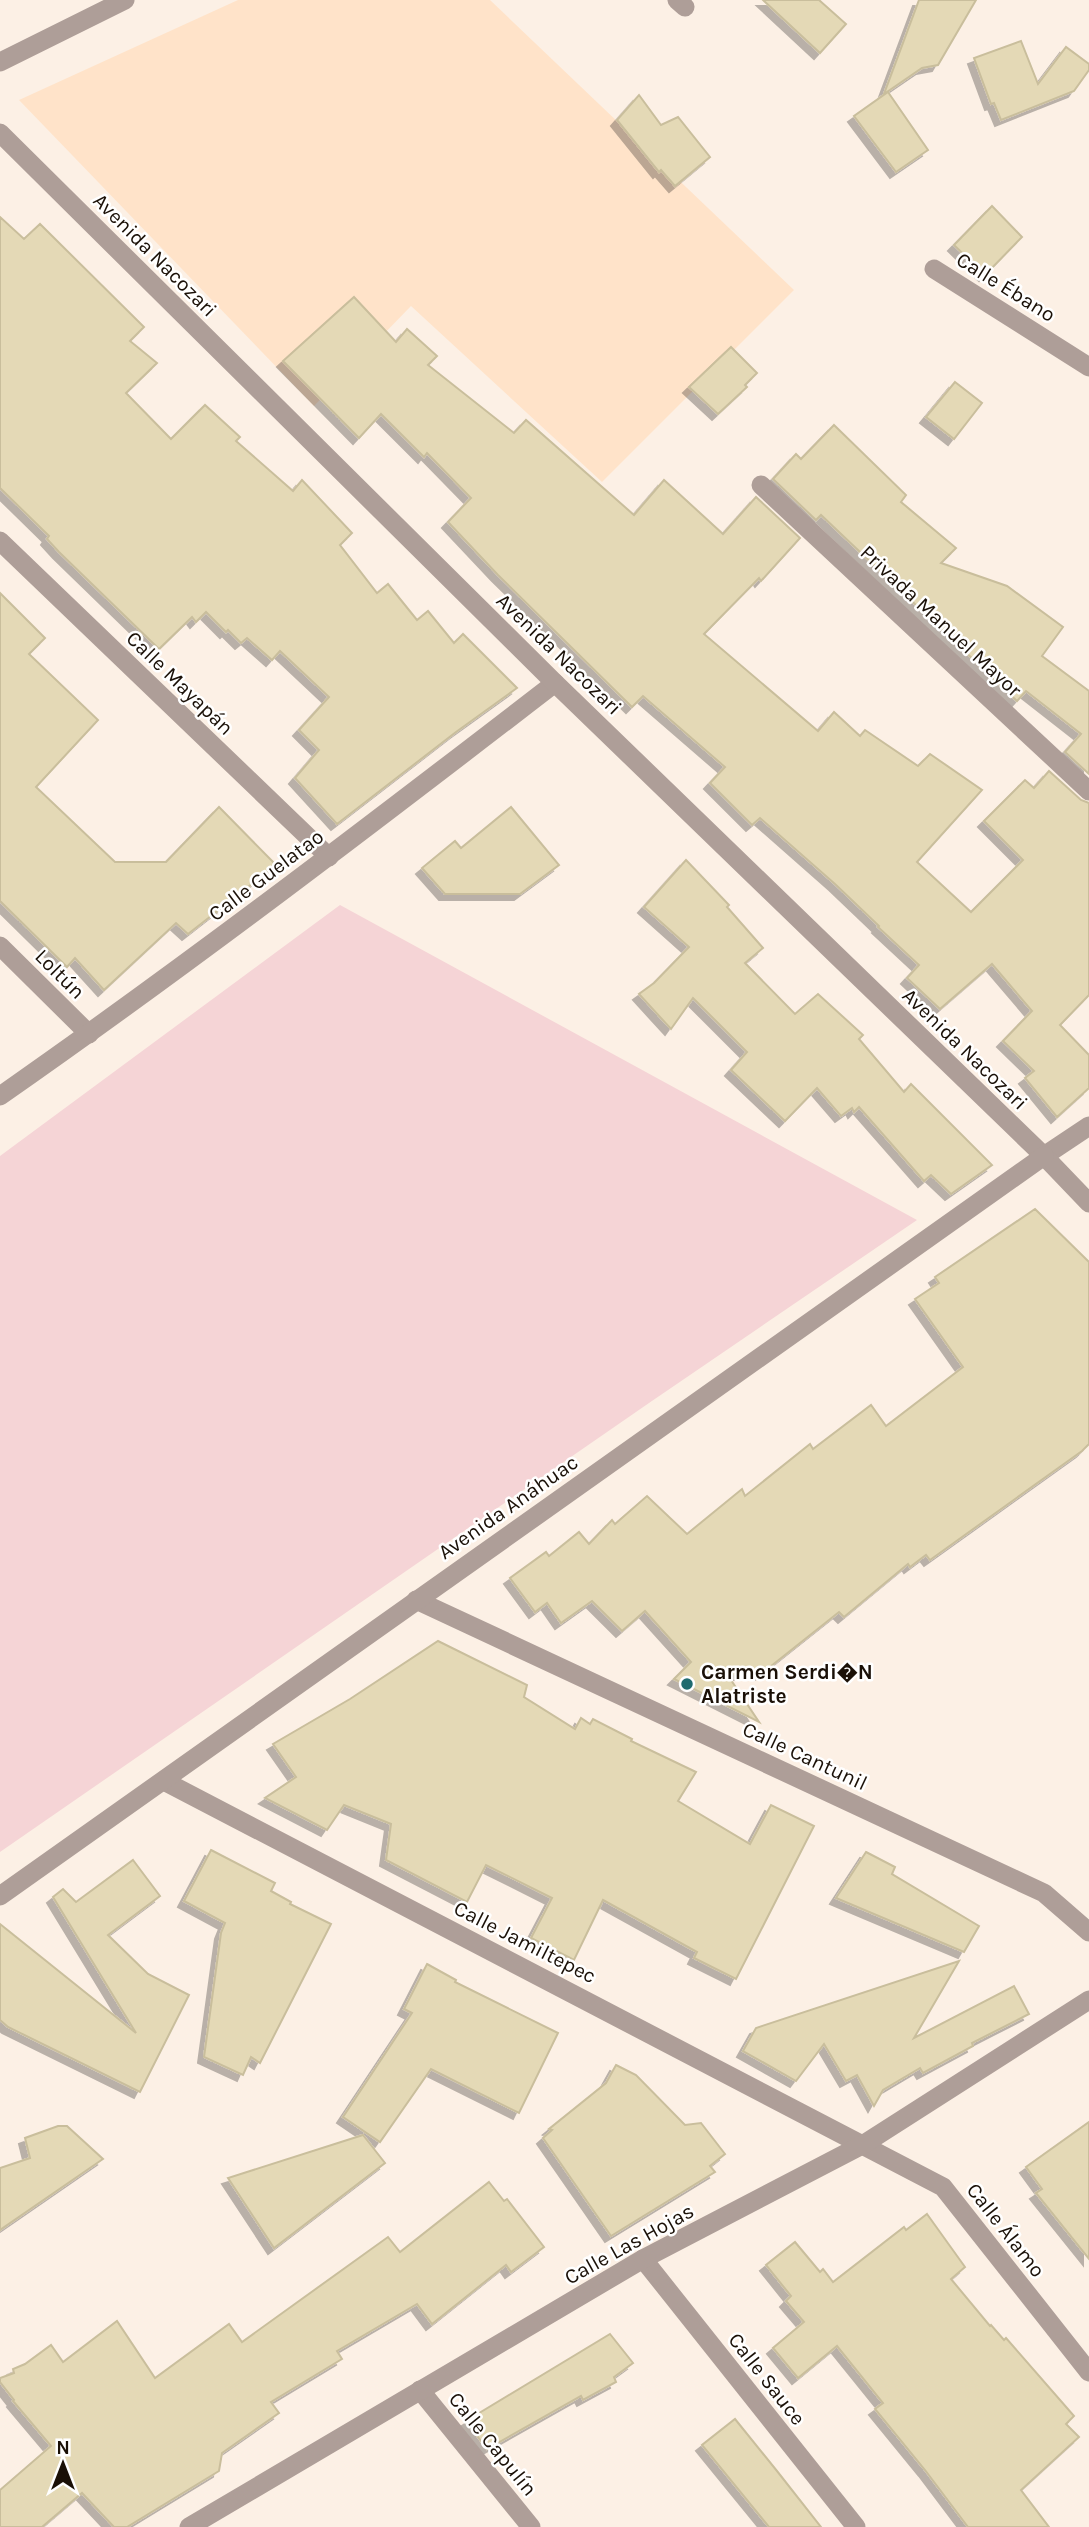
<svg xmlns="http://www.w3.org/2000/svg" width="1089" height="2527" viewBox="0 0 1089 2527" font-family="Karla,sans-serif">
<defs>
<filter id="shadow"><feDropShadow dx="-6" dy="6" stdDeviation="0" flood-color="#0004"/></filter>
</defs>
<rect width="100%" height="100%" fill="#fcf0e5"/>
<path fill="#ffe3c9" d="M238 0H490L794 290 602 482 411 306 314 406 19 100Z"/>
<path fill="#f5d4d6" d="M340 905 917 1220 649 1403 0 1852V1156Z"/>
<g fill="#e4d9b6" stroke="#c9be9c" stroke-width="2" filter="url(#shadow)">
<path d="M763 0H819L846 24 820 53Z"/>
<path d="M919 0H976L938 65 922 68 884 94Z"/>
<path d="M1021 41 1038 84 1066 47 1089 64V70L1074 91 1001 120 994 103 991 104 974 58Z"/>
<path d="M888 92 928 150 896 172 854 116Z"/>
<path d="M639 95 661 125 678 117 710 157 675 186 661 170 659 172 617 120Z"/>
<path d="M992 206 1022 237 985 275 954 245Z"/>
<path d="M0 217 24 239 40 224 144 327 130 341 157 363 126 393 171 439 205 405 240 437 236 441 293 491 302 480 352 533 340 545 377 593 388 584 417 620 428 611 454 643 463 634 517 688 456 732 337 824 295 778 319 750 299 730 329 697 280 651 272 660 247 638 241 643 228 630 226 632 206 612 196 622 192 617 159 649 59 552 47 539 49 536 0 488Z"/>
<path d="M354 297 396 342 407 329 437 356 428 365 514 433 526 420 634 515 664 480 723 534 756 497 800 538 761 581 759 578 704 634 818 731 834 712 860 736 865 730 918 766 930 754 982 790 917 862 971 912 1023 860 984 821 1025 780 1034 788 1049 771 1081 800 1089 803V995L1060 1025 1089 1055V1088L1057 1117 1025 1078 1034 1071 1003 1041 1032 1011 992 964 940 1009 907 978 919 965 878 927 879 926 835 884 760 818 752 825 710 783 725 767 643 696 632 707 498 575 448 522 471 498 427 453 424 457 381 414 359 438 283 361Z"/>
<path d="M731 347 757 373 745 385 747 387 718 414 689 387Z"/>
<path d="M955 382 982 403 954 439 926 417Z"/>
<path d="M834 425 906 495 901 502 956 548 941 563 1007 586 1063 627 1042 656 1089 691V774L1065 752 1081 734 1026 691 1017 701 821 515 816 520 773 479 796 454 801 459Z"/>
<path d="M0 593 45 638 29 654 98 720 36 787 115 862H166L219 807 276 865 188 934 176 923 104 990 75 958 67 967 0 901Z"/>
<path d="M511 807 559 865 520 894H445L422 868 455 841 461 848Z"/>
<path d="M686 860 729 905 727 907 763 948 745 963 795 1014 818 994 863 1035 859 1039 904 1092 911 1084 992 1165 951 1194 931 1175 924 1181 859 1107 854 1112 852 1108 841 1116 817 1088 785 1121 731 1070 747 1052 693 998 671 1029 639 994 654 983 689 947 644 907Z"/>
<path d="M1035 1209 1089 1262V1444L1082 1451 930 1560 926 1555 910 1567 908 1564 844 1617 839 1612 761 1674H727L759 1722 674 1679 691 1662 645 1611 622 1631 592 1601 561 1623 547 1603 535 1612 510 1578 546 1552 549 1556 579 1532 589 1544 612 1520 615 1524 647 1496 687 1534 742 1489 745 1496 810 1444 813 1449 871 1405 886 1426 963 1367 915 1299 939 1283 935 1277Z"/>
<path d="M438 1641 527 1685 524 1697 575 1729 581 1718 590 1724 593 1719 632 1739 631 1741 696 1772 678 1801 750 1844 771 1805 814 1826 736 1979 694 1958 697 1952 603 1900 574 1960 531 1938 552 1898 486 1865 467 1902 386 1860 391 1824 344 1805 327 1830 265 1798 296 1777 273 1744 350 1699Z"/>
<path d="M211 1850 275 1883 271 1891 291 1902 290 1904 331 1924 260 2063 251 2057 243 2075 204 2057 221 1933 225 1923 184 1901Z"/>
<path d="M866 1852 895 1867 892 1874 979 1926 964 1952 836 1898Z"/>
<path d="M133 1860 160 1896 108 1935 148 1974 189 1995 140 2092 8 2027 0 2020V1924L136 2033 53 1897 63 1889 76 1902Z"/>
<path d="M959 1961 914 2038 1014 1986 1029 2014 972 2043 973 2046 923 2073 920 2068 883 2090 874 2106 857 2075 846 2081 824 2044 796 2081 743 2051 756 2028Z"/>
<path d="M427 1964 456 1980 455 1982 558 2033 519 2113 431 2069 380 2142 343 2117 412 2013 404 2009Z"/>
<path d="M616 2065 636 2075 685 2125 701 2123 725 2154 710 2166 715 2172 611 2236 543 2138 552 2130 549 2129 606 2083Z"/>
<path d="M1089 2122V2259L1036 2193 1042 2189 1026 2167Z"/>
<path d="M58 2126H67L103 2159 0 2230V2168L30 2158 25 2138Z"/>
<path d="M363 2135 385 2163 274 2248 228 2178Z"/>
<path d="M489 2182 504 2201 507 2199 544 2247 511 2272 506 2265 432 2324 417 2304 337 2351 342 2359 271 2402 279 2413 222 2453 219 2471 127 2527H114L82 2493 42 2527H0V2490L51 2446 13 2401 14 2400 0 2382V2378L14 2373 13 2369 25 2364 51 2345 63 2362 117 2321 155 2378 229 2324 242 2342 388 2237 400 2252Z"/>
<path d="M927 2214 965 2267 951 2279 990 2326 991 2325 1004 2340 1006 2338 1074 2416 1066 2424 1079 2437 1021 2490 1049 2527H968L925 2470 875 2409 883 2403 837 2346 798 2378 773 2348 804 2322 786 2301 791 2296 766 2265 795 2242 820 2272 823 2269 833 2282 904 2227 906 2230Z"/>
<path d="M610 2334 633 2363 614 2377 616 2382 583 2400 581 2396 487 2449 466 2421Z"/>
<path d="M735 2419 777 2471 821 2527H769L702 2445Z"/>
</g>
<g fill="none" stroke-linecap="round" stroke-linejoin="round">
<g stroke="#ae9e98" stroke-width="19">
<path d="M677 0 685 7"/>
<path d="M0 62 125 0"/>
<path d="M934 269 1089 367"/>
<path d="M761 485 1089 791"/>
<path d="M0 541 329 857"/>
<path d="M0 946 89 1034"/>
<path d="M0 1096C189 964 372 824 555 683"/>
<path d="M1044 1156 1089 1126"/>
<path d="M416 1600 1044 1893 1089 1932"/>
<path d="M164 1781 943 2187 1089 2372"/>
<path d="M643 2259 856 2527"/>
<path d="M420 2390 531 2527"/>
<path d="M189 2527 643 2259 864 2144 1089 2000"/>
</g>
<g stroke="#ae9e98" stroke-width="19">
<path d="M0 133 555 683 1044 1156 1089 1203"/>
<path d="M0 1896 1044 1156"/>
</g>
</g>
<circle fill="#1f6b6f" stroke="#fff" stroke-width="2.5" cx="687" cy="1684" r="7"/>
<g text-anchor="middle" stroke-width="5" stroke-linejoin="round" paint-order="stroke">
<g font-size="21" fill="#1a1007" stroke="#fff">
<text transform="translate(155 255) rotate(45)" y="7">Avenida Nacozari</text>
<text transform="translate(1006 287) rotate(32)" y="7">Calle Ébano</text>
<text transform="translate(941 621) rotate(43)" y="7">Privada Manuel Mayor</text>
<text transform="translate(559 654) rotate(44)" y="7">Avenida Nacozari</text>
<text transform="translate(180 683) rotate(44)" y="7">Calle Mayapán</text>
<text transform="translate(266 875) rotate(-37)" y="7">Calle Guelatao</text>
<text transform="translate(60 974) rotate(45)" y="7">Loltún</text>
<text transform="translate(965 1049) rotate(44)" y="7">Avenida Nacozari</text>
<text transform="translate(508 1507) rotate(-35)" y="7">Avenida Anáhuac</text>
<text transform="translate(805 1756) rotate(25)" y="7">Calle Cantunil</text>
<text transform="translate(525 1942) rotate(27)" y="7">Calle Jamiltepec</text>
<text transform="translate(1006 2230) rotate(52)" y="7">Calle Álamo</text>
<text transform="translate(629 2244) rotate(-29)" y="7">Calle Las Hojas</text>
<text transform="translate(767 2379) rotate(52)" y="7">Calle Sauce</text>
<text transform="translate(493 2444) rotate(51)" y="7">Calle Capulín</text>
</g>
<g font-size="21" font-weight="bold" fill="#1a1007" stroke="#fff" text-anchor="start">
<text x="701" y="1679">Carmen Serdi�N<tspan x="701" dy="24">Alatriste</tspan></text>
</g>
</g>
<g transform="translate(63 2464)" stroke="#ffffff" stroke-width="5" paint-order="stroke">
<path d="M0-5L12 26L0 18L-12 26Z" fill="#1a1007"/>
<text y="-10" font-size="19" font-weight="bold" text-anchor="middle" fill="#1a1007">N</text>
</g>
</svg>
